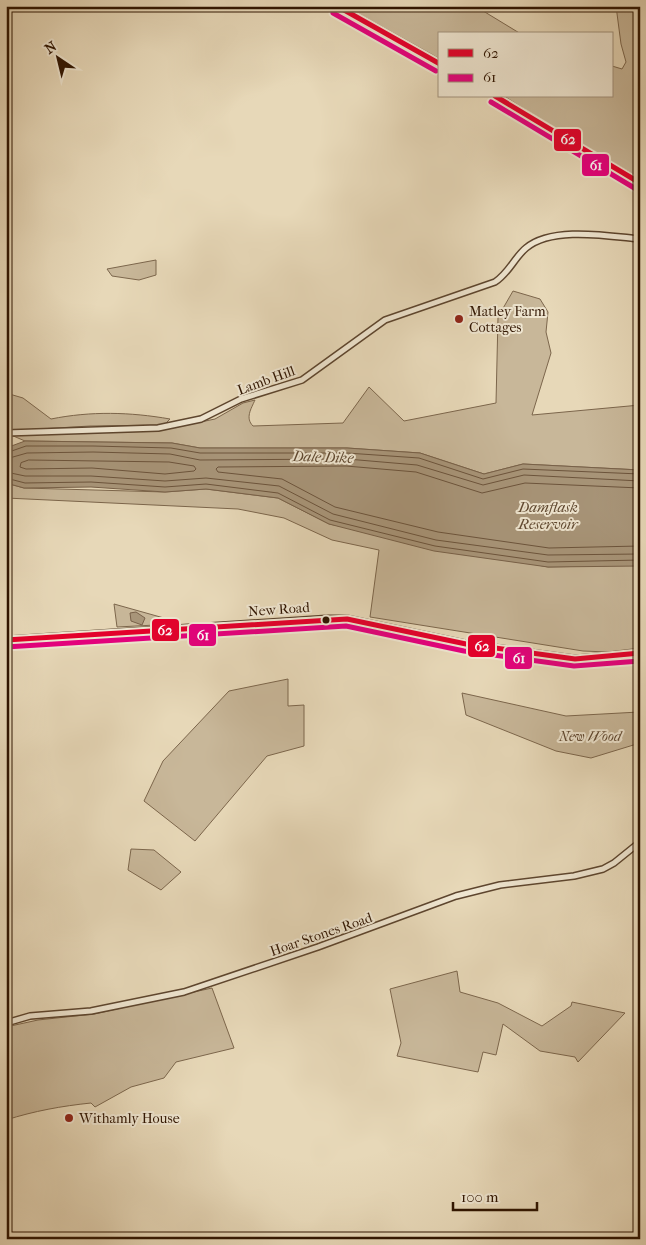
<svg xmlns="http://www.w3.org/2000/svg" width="646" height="1245" viewBox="0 0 646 1245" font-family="'IM FELL French Canon',serif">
<rect width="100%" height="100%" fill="#e7d8b8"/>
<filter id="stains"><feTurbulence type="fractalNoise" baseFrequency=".004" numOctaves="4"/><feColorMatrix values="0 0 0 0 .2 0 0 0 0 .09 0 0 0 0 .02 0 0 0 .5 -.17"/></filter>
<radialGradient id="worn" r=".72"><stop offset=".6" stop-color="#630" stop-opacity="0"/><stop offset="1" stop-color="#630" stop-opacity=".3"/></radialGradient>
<g fill="#c8b799" stroke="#7c664c">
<path d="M345 6H475L521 34H440V59Z"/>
<path d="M616 6H640V178L580 145 504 96H612V66L622 69 626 62 621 44Z"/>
<path d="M156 260V275L139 280 112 276 107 269Z"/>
<path d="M513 291 540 299 548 312 546 332 551 353 532 415 640 405V470L523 464 484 474 420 453 347 448H200L172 443 25 441 11 435 158 431 215 419 243 403 255 400C251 409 245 418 253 426L343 423 369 387 404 421 496 403 498 317Z"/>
<path d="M6 393 23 398 51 419C91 411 130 412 170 419L164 425 90 426 6 431Z"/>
<path d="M6 483 24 488 165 492 206 489 278 498 329 524 548 567 638 565 640 566V648L608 652 583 651 370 617 379 550 332 540 284 518 238 509 6 498Z"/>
<path d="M114 604 171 620 175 624 117 627Z"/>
<path d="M288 679V706L304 705V746L267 756 195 841 144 801 163 761 229 691Z"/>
<path d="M462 693 566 716 639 712 640 743 591 758 556 751 466 715Z"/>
<path d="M131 849 154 850 181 872 161 890 128 870Z"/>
<path d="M457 971 460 992 498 1003 542 1026 571 1006 572 1002 625 1013 578 1062 575 1057 540 1051 503 1024 496 1055 483 1052 478 1072 397 1056 401 1043 390 989Z"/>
<path d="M212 988 234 1048 176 1062 164 1078 131 1087 95 1107 91 1103C62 1106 34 1111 6 1120V1027L38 1020 94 1014Z"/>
</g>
<g fill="#a89579" stroke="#786149">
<path d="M25 441 172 443 200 448H347L420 453 484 474 523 464 640 470V566L548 567 434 551 329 524 278 498 206 489 165 492 91 487 24 488 6 483V448Z"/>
<path d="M136 612 145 618 142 625 131 621 130 613Z"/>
</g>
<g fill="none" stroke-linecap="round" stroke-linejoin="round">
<g stroke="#6c543c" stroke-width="1">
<path d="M6 453 26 446H93L171 448 200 453H347L419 458 483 479 523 469 640 474"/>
<path d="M6 459 27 453 93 452 170 454 200 460 347 459 417 465 483 485 524 475 640 481"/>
<path d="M29 460 169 462 194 466 196 469 194 471 165 474 92 468 26 469 20 467 21 463Z"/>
<path d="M6 472 25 476H91L165 481 206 478 279 486 333 514 436 540 548 555 640 554"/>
<path d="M6 478 25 483 91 482 165 487 206 484 278 493 330 520 435 546 548 562 640 560"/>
<path d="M640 488 525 483 482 493 416 472 346 466 218 467 216 469 218 472 282 479 335 507 438 532 549 548 640 546"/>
</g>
<defs>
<g id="minor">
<path d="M337 6 440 64"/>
<path d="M495 96 640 183"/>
<path d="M6 433 158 428 201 419 241 399 302 380 385 320 495 282C509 273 514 258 526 248 552 226 608 236 640 239"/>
<path d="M6 1023 30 1016 91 1011 184 992 318 947 456 896 500 885 574 876 603 869 614 863 640 842"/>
</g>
<path id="tertiary" d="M6 640 326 619H347L466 644 575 659 640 653"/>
</defs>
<use href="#minor" stroke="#5d452e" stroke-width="8"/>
<use href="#tertiary" stroke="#5d452e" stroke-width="9"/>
<use href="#minor" stroke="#efe6d1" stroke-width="5"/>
<use href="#tertiary" stroke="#efe6d1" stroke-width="6"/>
<defs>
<g id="bus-1">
<path d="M337 6 440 64"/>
<path d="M495 96 640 183"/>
<path d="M6 640 347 619 466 644 575 659 640 653"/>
</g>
<g id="bus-2">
<path d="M333 13 436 71"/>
<path d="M491 102 636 189"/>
<path d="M6 647 346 626 464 651 574 666 640 661"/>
</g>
</defs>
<use href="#bus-1" stroke="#efe6d1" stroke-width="9"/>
<use href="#bus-2" stroke="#efe6d1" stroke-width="9"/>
<use href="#bus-1" stroke="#e4002b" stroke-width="5"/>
<use href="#bus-2" stroke="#e5007d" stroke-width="5"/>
</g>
<g fill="#8f2418" stroke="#efe6d1" stroke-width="2">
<circle cx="459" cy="319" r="5"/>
<circle cx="69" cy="1118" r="5"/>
</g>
<circle fill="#2f1400" stroke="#efe6d1" stroke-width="2" cx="326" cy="620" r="4.5"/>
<g text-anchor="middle" stroke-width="4" stroke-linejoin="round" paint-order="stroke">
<g font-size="14" fill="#2f1400" stroke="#efe6d1" text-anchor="start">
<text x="469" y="316">Matley Farm<tspan x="469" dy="16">Cottages</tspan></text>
<text x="79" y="1123">Withamly House</text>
</g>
<g font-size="14" fill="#2f1400" stroke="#efe6d1">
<text transform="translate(266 380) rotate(-20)" y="5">Lamb Hill</text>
<text transform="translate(279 609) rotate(-4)" y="5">New Road</text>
<text transform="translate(321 934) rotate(-19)" y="5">Hoar Stones Road</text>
</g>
<g font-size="14" font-style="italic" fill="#5d452e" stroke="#efe6d1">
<text x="590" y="741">New Wood</text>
</g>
<g font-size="15" font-style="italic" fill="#5f4830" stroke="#efe6d1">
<text transform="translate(323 457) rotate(2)" y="5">Dale Dike</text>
<text x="548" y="512">Damflask<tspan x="548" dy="17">Reservoir</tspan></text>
</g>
</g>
<g stroke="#efe6d1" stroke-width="2">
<rect x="553" y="128" width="29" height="24" rx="5" fill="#e4002b"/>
<rect x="581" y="153" width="29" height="24" rx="5" fill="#e5007d"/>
<rect x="151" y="618" width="29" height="24" rx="5" fill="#e4002b"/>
<rect x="188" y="623" width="29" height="24" rx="5" fill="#e5007d"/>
<rect x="467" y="634" width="29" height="24" rx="5" fill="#e4002b"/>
<rect x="504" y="646" width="29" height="24" rx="5" fill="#e5007d"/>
</g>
<g font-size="14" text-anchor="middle" font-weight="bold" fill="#fff">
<text x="568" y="144">62</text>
<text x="596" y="170">61</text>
<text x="165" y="635">62</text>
<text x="203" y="640">61</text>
<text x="482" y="651">62</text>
<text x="519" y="663">61</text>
</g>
<rect width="646" height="1245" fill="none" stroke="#e7d8b8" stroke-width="25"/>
<rect x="8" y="8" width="631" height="1230" fill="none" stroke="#2f1400" stroke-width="2.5"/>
<rect x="12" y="12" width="621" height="1220" fill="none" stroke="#2f1400"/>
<rect x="438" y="32" width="175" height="65" fill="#efe6d1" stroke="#a2927d"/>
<rect x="448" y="49" width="25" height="8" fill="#e4002b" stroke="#a2927d"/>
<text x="483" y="58" font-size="15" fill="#2f1400">62</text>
<rect x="448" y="74" width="25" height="8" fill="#e5007d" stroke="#a2927d"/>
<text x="483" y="82" font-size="15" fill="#2f1400">61</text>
<g transform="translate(58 58) rotate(325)" stroke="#efe6d1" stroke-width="4" paint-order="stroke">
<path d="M0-4L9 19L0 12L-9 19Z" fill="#2f1400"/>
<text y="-8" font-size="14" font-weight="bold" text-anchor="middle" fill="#2f1400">N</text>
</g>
<path d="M453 1202v8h84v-8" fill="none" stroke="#2f1400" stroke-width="2.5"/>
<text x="461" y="1202" font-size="15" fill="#2f1400" stroke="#efe6d1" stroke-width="4" paint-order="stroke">100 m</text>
<rect width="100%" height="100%" filter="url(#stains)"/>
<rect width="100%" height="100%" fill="url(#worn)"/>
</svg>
